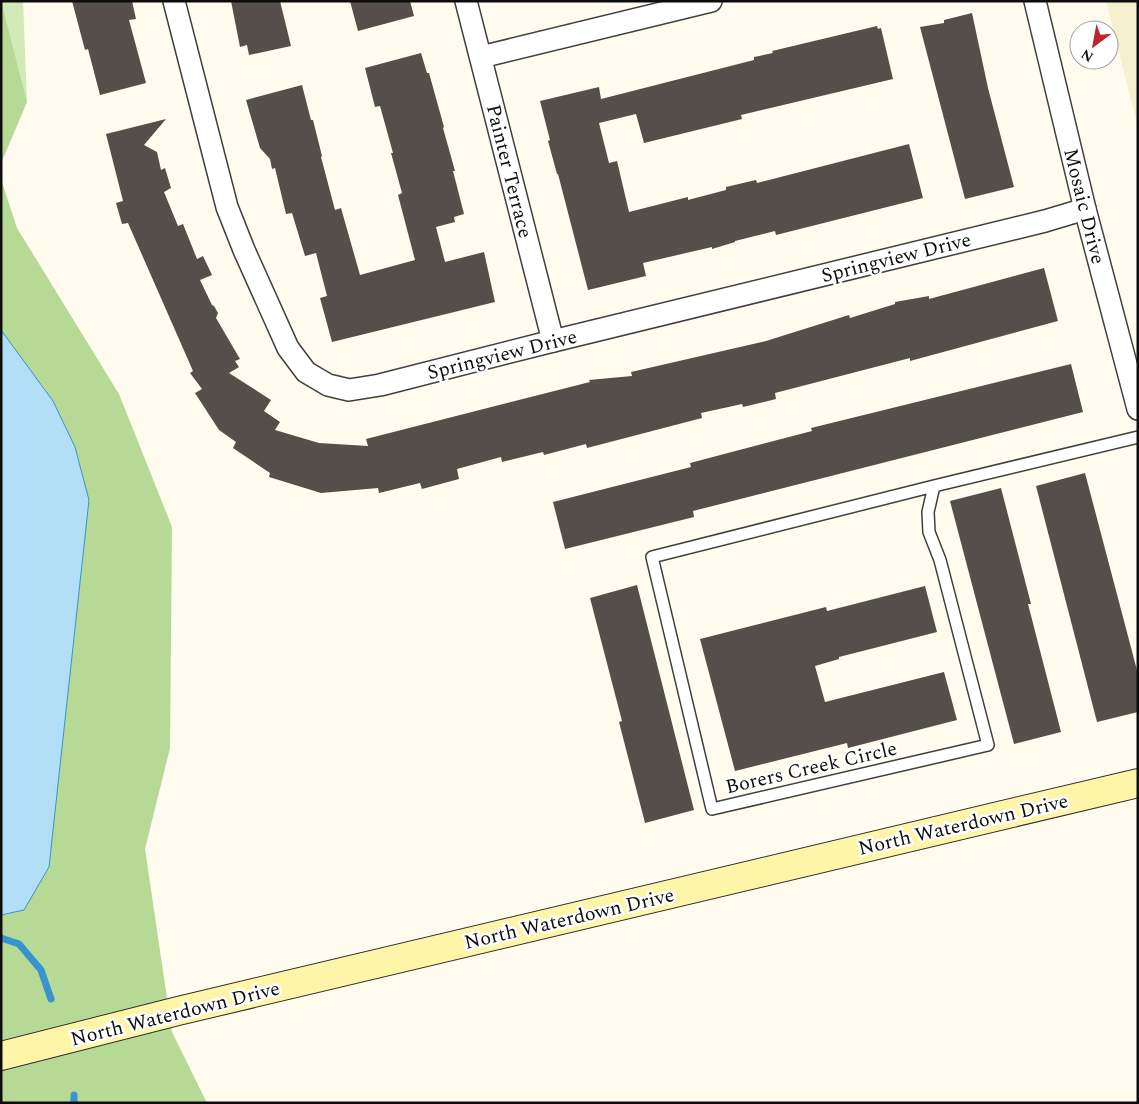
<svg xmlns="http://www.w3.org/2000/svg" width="1139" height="1104" viewBox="0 0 1139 1104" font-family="Spectral,serif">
<rect width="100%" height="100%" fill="#fffbee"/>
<path fill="#f5f1ce" d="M1106 1H1138V128Z"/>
<path fill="#d2eab7" d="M1 1H23L27 102 1 163Z"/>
<g fill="#b6da96">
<path d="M1 1 27 102 1 163Z"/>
<path d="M1 179 17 228 119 394 172 527 170 748 145 849 172 1032 207 1103H1V915L24 910 75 447 53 401 1 330Z"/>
</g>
<path fill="#b2def7" stroke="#3894ce" d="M1 330 53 401 75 447 89 500 49 867 24 910 1 915Z"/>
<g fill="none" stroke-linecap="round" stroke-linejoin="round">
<g stroke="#3894ce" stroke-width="7">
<path d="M1 938 19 944 41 970 51 999"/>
<path d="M74 1095V1103"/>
</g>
</g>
<g fill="#564e4a">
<path d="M72 1H132L136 19 129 20 146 83 100 95 88 49 85 50Z"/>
<path d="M231 1H280L291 46 249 55 247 45 240 47Z"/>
<path d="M350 1H410L414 16 358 31Z"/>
<path d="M972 13 988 88 1014 187 965 199 920 27 944 23V20Z"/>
<path d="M877 26 878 29 881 28 893 79 741 115 742 119 644 143 636 114 599 123 609 163 617 161 629 212 688 197V200L726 190V187L756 180 757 183 909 144 923 198 776 235 775 231 735 241V242L712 249V247L643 263 646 276 588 290 558 174H557L548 141 550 140 540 101 599 87 601 99 754 60V57L773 53 772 51Z"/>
<path d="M421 53 427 73H429L444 127 443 128 455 171H453L464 214 454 217 455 222 436 227 445 262 484 252 495 302 332 342 320 298 327 296 316 253 305 256 292 213 286 214 275 168 272 169 270 159 260 148 246 100 302 85 311 120H313L322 156 321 157 335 210 341 208 360 275 415 260 398 195 402 193 391 153H393L380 106 375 107 365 68Z"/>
<path d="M166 119 144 145 157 152 161 170 165 168 171 188 164 192 178 226 183 224 197 259 203 256 212 275 200 280 212 305 214 306 218 313 216 318 240 359 235 361 239 367 229 373 271 400 264 411 280 422 275 430 319 443 368 446 366 439 590 382 589 380 632 376 631 372 766 341 849 315 850 318 895 304V302L929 296V299L1044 268 1058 321 910 361V358L775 393 776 399 743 407 742 404 701 413 702 418 587 448 586 444 544 455 543 452 502 462 501 457 457 469 459 479 422 489 420 483 379 493 378 488 321 493 269 477 270 473 233 448 236 442 219 430 195 393 202 389 190 373 193 371 128 223 122 224 116 203 123 201 106 134Z"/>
<path d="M1071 364 1083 412 693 511 694 517 565 549 553 502 691 467 690 463 812 431 811 428Z"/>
<path d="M1085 473 1138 674V712L1097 722 1036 486Z"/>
<path d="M1001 488 1031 604H1028L1061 732 1014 744 950 501Z"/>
<path d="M637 585 694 810 645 823 619 722 622 721 590 598Z"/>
<path d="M925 586 937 632 839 657V659L815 666 825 702 944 672 957 720 848 748 847 743 735 771 700 639 826 607 827 611Z"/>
</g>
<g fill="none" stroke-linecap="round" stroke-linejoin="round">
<defs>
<path id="service" d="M934 486 928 512 929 532 940 560 988 745 712 809 652 557 934 486 1138 437"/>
<g id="minor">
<path d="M174 1 227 207 244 250 288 348 306 372 328 385 349 390 380 385 553 341 1045 221 1085 209"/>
<path d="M466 1 553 341"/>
<path d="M1035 1 1085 209 1138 409"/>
<path d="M481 57 711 1"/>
</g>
<path id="secondary" d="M1 1056 178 1011 1138 783"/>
</defs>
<use href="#service" stroke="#404040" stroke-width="14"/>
<use href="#minor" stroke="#404040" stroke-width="24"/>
<use href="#secondary" stroke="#2f2f2f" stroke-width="30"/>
<use href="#service" stroke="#fff" stroke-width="11"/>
<use href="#minor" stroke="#fff" stroke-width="21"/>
<use href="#secondary" stroke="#fff5a9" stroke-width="28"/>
</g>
<g text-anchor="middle" stroke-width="5" stroke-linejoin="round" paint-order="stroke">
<g font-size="20" fill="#0d0d0d" stroke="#fff">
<text transform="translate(510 171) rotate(76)" y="7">Painter Terrace</text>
<text transform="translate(1085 206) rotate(76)" y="7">Mosaic Drive</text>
<text transform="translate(896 257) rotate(-14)" y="7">Springview Drive</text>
<text transform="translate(502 354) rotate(-14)" y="7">Springview Drive</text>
<text transform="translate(811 767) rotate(-13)" y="7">Borers Creek Circle</text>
<text transform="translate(963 824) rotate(-13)" y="7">North Waterdown Drive</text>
<text transform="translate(569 918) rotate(-13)" y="7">North Waterdown Drive</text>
<text transform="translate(175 1013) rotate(-14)" y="7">North Waterdown Drive</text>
</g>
</g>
<rect width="1139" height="1104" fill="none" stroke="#0d0d0d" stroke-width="5"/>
<g transform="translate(1094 45) rotate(212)"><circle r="24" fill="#ffffff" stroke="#9e9e9e"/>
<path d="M0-4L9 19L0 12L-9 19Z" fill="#bf242d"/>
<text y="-8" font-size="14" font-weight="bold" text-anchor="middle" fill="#0d0d0d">N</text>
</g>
</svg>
